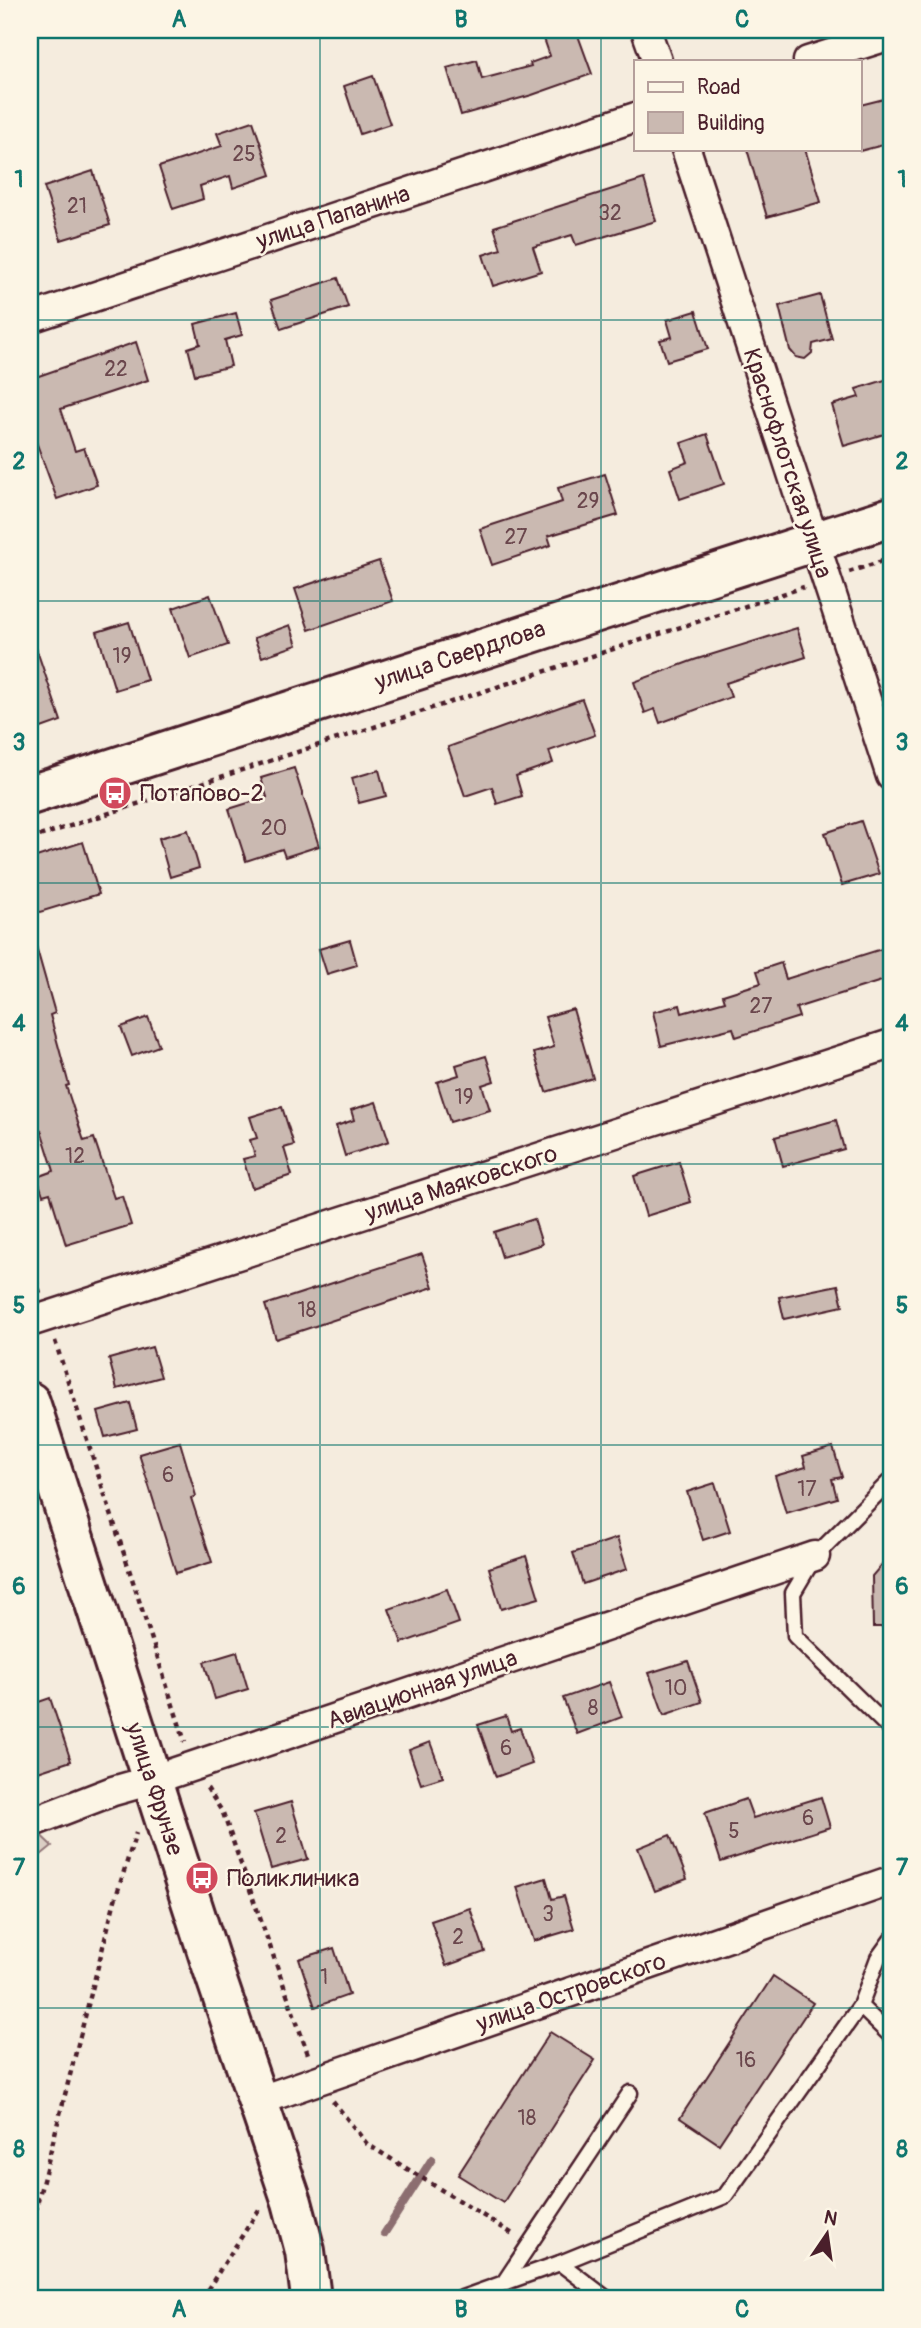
<svg xmlns="http://www.w3.org/2000/svg" width="921" height="2328" viewBox="0 0 921 2328" font-family="Pangolin,sans-serif">
<rect width="100%" height="100%" fill="#f5ecde"/>
<filter id="ink" filterUnits="userSpaceOnUse"><feTurbulence type="fractalNoise" baseFrequency=".0143" numOctaves="2"/><feDisplacementMap in="SourceGraphic" scale="14" xChannelSelector="R" yChannelSelector="G"/><feConvolveMatrix kernelMatrix="1 2 1 2 8 2 1 2 1" color-interpolation-filters="sRGB"/></filter>
<g filter="url(#ink)">
<path fill="#dbcec4" stroke="#927678" stroke-width="2" d="M32 1827 52 1846 30 1864V1828Z"/>
<g fill="none" stroke-linecap="round" stroke-linejoin="round">
<path stroke="#8c6e70" stroke-width="8" d="M384 2234 432 2159"/>
</g>
<g fill="#cab9b1" stroke="#4a1f2b" stroke-width="2">
<path d="M541 30H576L592 74 532 95 461 115 447 68 477 60 482 79 531 66 530 63 550 56Z"/>
<path d="M373 76 390 124 360 134 344 86Z"/>
<path d="M888 98 891 112V143L860 151V105Z"/>
<path d="M253 121 271 175 233 188 230 176 200 186 203 199 173 209 159 167 222 146 217 133Z"/>
<path d="M747 149H805L821 202 767 217Z"/>
<path d="M93 171 110 225 61 240 44 187Z"/>
<path d="M644 179 656 221 576 245 572 235 533 247 541 271 493 286 483 255 501 249 494 227Z"/>
<path d="M338 278 348 307 281 329 271 300Z"/>
<path d="M820 295 832 339 813 344 812 353 805 359 796 357 790 350 779 306Z"/>
<path d="M696 311 708 349 667 361 660 340 672 337 667 320Z"/>
<path d="M236 313 242 335 225 340 231 366 195 375 188 348 200 344 195 324Z"/>
<path d="M136 342 148 380 61 409 75 451 84 448 97 485 57 499 30 425V379Z"/>
<path d="M891 378V432L844 446 832 405 859 397 856 389Z"/>
<path d="M707 434 724 484 680 499 670 469 688 462 681 443Z"/>
<path d="M605 474 618 515 548 536 551 545 492 565 480 529 562 502 558 488Z"/>
<path d="M379 561 393 601 309 630 295 589Z"/>
<path d="M210 595 228 645 190 658 173 608Z"/>
<path d="M129 622 147 680 115 690 97 632Z"/>
<path d="M290 625 297 645 262 657 254 638Z"/>
<path d="M797 628 806 657 726 683 731 697 660 723 655 709 645 713 634 682 694 660Z"/>
<path d="M33 639 61 721 30 732V640Z"/>
<path d="M582 699 595 735 549 751 553 763 516 776 522 796 497 804 492 787 465 796 448 747Z"/>
<path d="M294 768 319 846 285 857 282 849 246 861 229 809 267 797 261 778Z"/>
<path d="M379 770 386 796 359 803 352 778Z"/>
<path d="M861 821 879 874 842 885 825 833Z"/>
<path d="M188 830 199 868 170 877 159 838Z"/>
<path d="M83 842 99 894 30 915V859Z"/>
<path d="M350 940 357 965 327 974 319 949Z"/>
<path d="M36 946 55 1013 50 1015 69 1085 66 1086 84 1141 94 1138 114 1198 122 1196 131 1225 66 1245 50 1193 43 1195 37 1177 54 1171 41 1130 30 1134V947Z"/>
<path d="M891 946V978L796 1008 799 1017 736 1037 733 1028 661 1046 653 1012 680 1005 682 1013 725 1001 723 995 761 983 757 971 781 963 786 979Z"/>
<path d="M573 1009 593 1078 546 1092 534 1053 554 1047 545 1017Z"/>
<path d="M148 1017 159 1046 132 1056 121 1027Z"/>
<path d="M486 1056 494 1081 482 1085 490 1110 450 1122 437 1082 459 1075 456 1065Z"/>
<path d="M376 1102 389 1141 345 1156 336 1126 354 1120 351 1110Z"/>
<path d="M282 1107 294 1145 284 1148 292 1175 252 1188 243 1159 255 1156 250 1140 257 1138 250 1117Z"/>
<path d="M836 1120 844 1149 783 1166 775 1137Z"/>
<path d="M679 1162 691 1202 646 1216 634 1176Z"/>
<path d="M534 1219 542 1244 502 1257 494 1232Z"/>
<path d="M422 1254 433 1287 276 1339 265 1305Z"/>
<path d="M838 1285 843 1306 784 1319 779 1297Z"/>
<path d="M152 1347 161 1377 117 1389 109 1359Z"/>
<path d="M130 1403 137 1429 105 1437 98 1412Z"/>
<path d="M180 1442 196 1496 191 1498 212 1562 176 1573 139 1454Z"/>
<path d="M833 1447 842 1477 832 1479 837 1498 786 1513 775 1476 806 1467 803 1456Z"/>
<path d="M715 1483 730 1531 703 1540 687 1492Z"/>
<path d="M617 1538 627 1569 583 1584 573 1553Z"/>
<path d="M891 1554V1627H873L872 1576Z"/>
<path d="M526 1556 539 1598 501 1609 489 1568Z"/>
<path d="M447 1589 459 1623 402 1643 389 1609Z"/>
<path d="M237 1652 248 1689 215 1699 204 1662Z"/>
<path d="M688 1661 702 1702 664 1715 649 1673Z"/>
<path d="M609 1682 622 1717 577 1734 563 1698Z"/>
<path d="M50 1698 71 1761 35 1773 30 1759V1705Z"/>
<path d="M506 1716 511 1731 520 1728 532 1764 496 1777 478 1725Z"/>
<path d="M430 1742 443 1777 421 1784 409 1750Z"/>
<path d="M821 1797 830 1827 721 1862 705 1813 746 1799 753 1818Z"/>
<path d="M291 1802 308 1859 271 1869 254 1813Z"/>
<path d="M670 1835 687 1879 655 1891 638 1848Z"/>
<path d="M546 1878 552 1899 564 1896 574 1929 534 1941 517 1887Z"/>
<path d="M470 1908 485 1952 446 1966 431 1921Z"/>
<path d="M334 1948 349 1995 315 2007 299 1959Z"/>
<path d="M773 1976 813 2003 719 2144 680 2118Z"/>
<path d="M550 2032 595 2060 503 2203 458 2175Z"/>
</g>
<g fill="none" stroke-linecap="round" stroke-linejoin="round">
<defs>
<g id="lane">
<path d="M891 1480 815 1556 793 1593 795 1636 891 1730"/>
<path d="M860 2006 891 2036"/>
<path d="M560 2263 725 2196 860 2006 878 1958 891 1940"/>
<path d="M505 2281 630 2093"/>
<path d="M462 2298 560 2263 606 2298"/>
</g>
<g id="street">
<path d="M646 30 657 61"/>
<path d="M808 61 891 35"/>
<path d="M686 149 891 776"/>
<path d="M30 318 636 117"/>
<path d="M30 1322 891 1044"/>
<path d="M30 1823 113 1791 152 1780 815 1556"/>
<path d="M258 2101 884 1883"/>
</g>
<g id="secondary">
<path d="M30 795 891 517"/>
<path d="M30 1402 210 1960 292 2202 305 2251 311 2298"/>
</g>
</defs>
<use href="#lane" stroke="#4a1f2b" stroke-width="19"/>
<use href="#street" stroke="#4a1f2b" stroke-width="33"/>
<use href="#secondary" stroke="#4a1f2b" stroke-width="44"/>
<g stroke="#4a1f2b" stroke-width="4.5" stroke-dasharray="5 5" stroke-linecap="butt">
<path d="M849 572 891 558"/>
<path d="M30 839 804 587"/>
<path d="M30 1260 40 1293"/>
<path d="M55 1341 185 1742"/>
<path d="M207 1788 223 1813 309 2057"/>
<path d="M333 2101 367 2144 516 2236"/>
<path d="M30 2231 115 1900 136 1833"/>
<path d="M202 2298 260 2208"/>
</g>
<use href="#lane" stroke="#fcf5e5" stroke-width="14"/>
<use href="#street" stroke="#fcf5e5" stroke-width="28"/>
<use href="#secondary" stroke="#fcf5e5" stroke-width="38"/>
</g>
</g>
<path fill="none" stroke="#0f766e" stroke-width="2" stroke-opacity="0.55" d="M320 30V2298M601 30V2298M30 320H891M30 601H891M30 883H891M30 1164H891M30 1445H891M30 1727H891M30 2008H891"/>
<defs>
<symbol id="bus-disc" viewBox="-11 -11 22 22"><circle r="9.5" fill="#d1495b" stroke="#fcf5e5"/><path d="M-5-6H5V4H4V6H2V4H-2V6H-4V4H-5ZM-3.5-4V0h7V-4ZM-3.5 1.2v1.5H-2V1.2ZM2 1.2v1.5H3.5V1.2Z" fill="#fff"/></symbol>
</defs>
<g fill-rule="evenodd">
<use href="#bus-disc" x="96" y="774" width="38" height="38"/>
<use href="#bus-disc" x="183" y="1859" width="38" height="38"/>
</g>
<g text-anchor="middle" stroke-width="5" stroke-linejoin="round" paint-order="stroke">
<g font-size="21" fill="#6a464c">
<text x="244" y="161">25</text>
<text x="77" y="213">21</text>
<text x="610" y="220">32</text>
<text x="116" y="376">22</text>
<text x="588" y="508">29</text>
<text x="516" y="544">27</text>
<text x="122" y="663">19</text>
<text x="274" y="835">20</text>
<text x="761" y="1013">27</text>
<text x="464" y="1104">19</text>
<text x="75" y="1163">12</text>
<text x="307" y="1317">18</text>
<text x="168" y="1482">6</text>
<text x="807" y="1496">17</text>
<text x="676" y="1695">10</text>
<text x="593" y="1715">8</text>
<text x="506" y="1755">6</text>
<text x="808" y="1825">6</text>
<text x="734" y="1838">5</text>
<text x="281" y="1843">2</text>
<text x="548" y="1921">3</text>
<text x="458" y="1944">2</text>
<text x="324" y="1984">1</text>
<text x="746" y="2067">16</text>
<text x="527" y="2125">18</text>
</g>
<g font-size="24" fill="#4a1f2b" stroke="#fcf5e5">
<text transform="translate(333 217) rotate(-18)" y="8">улица Папанина</text>
<text transform="translate(788 463) rotate(72)" y="8">Краснофлотская улица</text>
<text transform="translate(460 655) rotate(-18)" y="8">улица Свердлова</text>
<text transform="translate(461 1183) rotate(-18)" y="8">улица Маяковского</text>
<text transform="translate(422 1689) rotate(-19)" y="8">Авиационная улица</text>
<text transform="translate(155 1789) rotate(72)" y="8">улица Фрунзе</text>
<text transform="translate(571 1992) rotate(-19)" y="8">улица Островского</text>
</g>
<g font-size="24" fill="#4a1f2b" stroke="#fcf5e5" text-anchor="start">
<text x="140" y="801">Потапово-2</text>
<text x="227" y="1886">Поликлиника</text>
</g>
</g>
<rect width="921" height="2328" fill="none" stroke="#fcf5e5" stroke-width="77"/>
<rect x="634" y="60" width="228" height="91" fill="#fcf5e5" stroke="#b59f9b" stroke-width="2"/>
<rect x="648" y="82" width="35" height="10" fill="#fcf5e5" stroke="#b59f9b" stroke-width="2"/>
<text x="697" y="94" font-size="21" fill="#4a1f2b">Road</text>
<rect x="648" y="112" width="35" height="21" fill="#cab9b1" stroke="#b59f9b" stroke-width="2"/>
<text x="697" y="130" font-size="21" fill="#4a1f2b">Building</text>
<g transform="translate(827 2234) rotate(13)" stroke="#fcf5e5" stroke-width="5" paint-order="stroke">
<path d="M0-5L12 26L0 18L-12 26Z" fill="#4a1f2b"/>
<text y="-10" font-size="19" font-weight="bold" text-anchor="middle" fill="#4a1f2b">N</text>
</g>
<rect x="38" y="38" width="845" height="2252" fill="none" stroke="#0f766e" stroke-width="2.5"/>
<g font-size="23" text-anchor="middle" font-weight="bold" fill="#0f766e">
<text x="179" y="27">A</text>
<text x="461" y="27">B</text>
<text x="742" y="27">C</text>
<text x="19" y="187">1</text>
<text x="902" y="187">1</text>
<text x="19" y="469">2</text>
<text x="902" y="469">2</text>
<text x="19" y="750">3</text>
<text x="902" y="750">3</text>
<text x="19" y="1031">4</text>
<text x="902" y="1031">4</text>
<text x="19" y="1313">5</text>
<text x="902" y="1313">5</text>
<text x="19" y="1594">6</text>
<text x="902" y="1594">6</text>
<text x="19" y="1875">7</text>
<text x="902" y="1875">7</text>
<text x="19" y="2157">8</text>
<text x="902" y="2157">8</text>
<text x="179" y="2317">A</text>
<text x="461" y="2317">B</text>
<text x="742" y="2317">C</text>
</g>
</svg>
